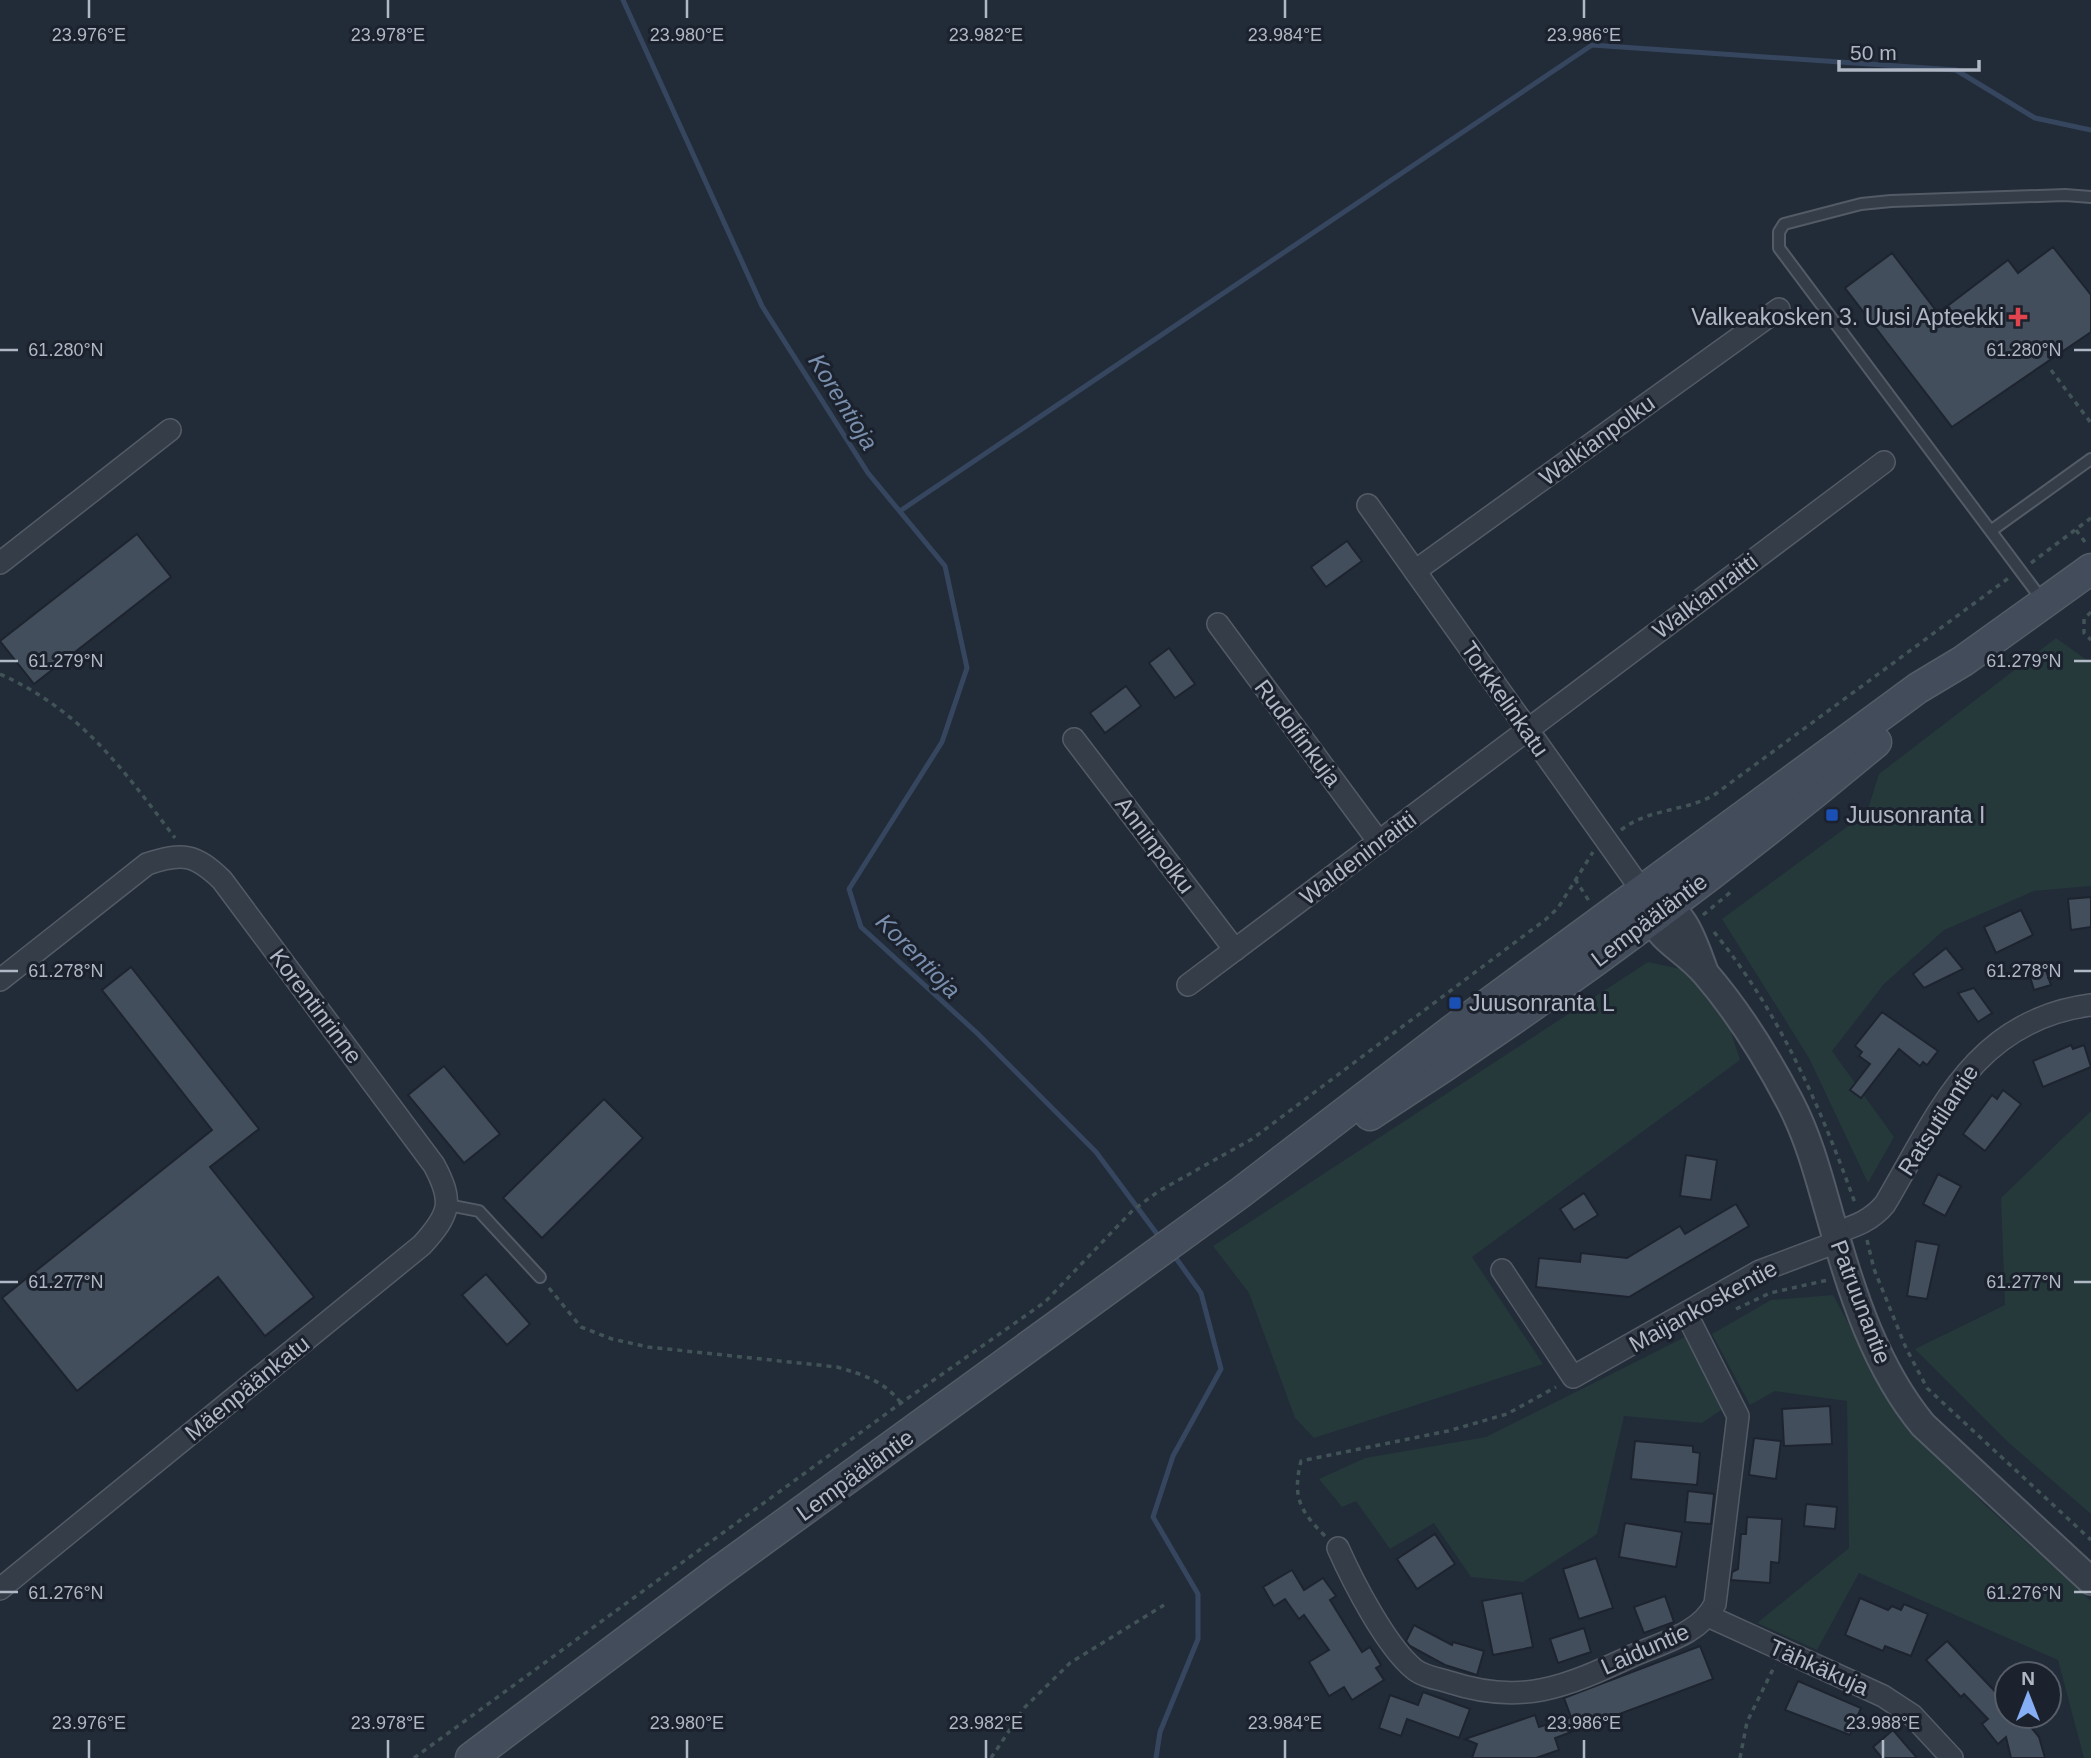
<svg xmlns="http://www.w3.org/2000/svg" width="2091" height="1758" viewBox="0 0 2091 1758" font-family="Arial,sans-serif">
<rect width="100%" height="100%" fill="#222b38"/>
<g fill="#25383a">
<path d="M2056 638 2091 663V886L2034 891 1944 930 1884 984 1832 1051 1894 1137 1868 1183 1809 1058 1722 919 1867 812 1879 774Z"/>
<path d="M1648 962 1685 970 1729 1026 1740 1060 1472 1257 1543 1364 1314 1438 1295 1418 1249 1293 1213 1246Z"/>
<path d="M2091 1111V1514L2009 1443 1915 1349 2005 1305 2001 1198Z"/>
<path d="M1833 1295 1898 1415 1984 1504 2091 1601V1758H2084L2058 1660 1859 1573 1817 1650 1757 1623 1849 1548 1847 1401 1775 1391 1750 1405 1712 1334 1771 1300Z"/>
<path d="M1689 1335 1727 1406 1702 1423 1624 1416 1597 1534 1523 1582 1471 1577 1434 1523 1390 1549 1356 1501 1342 1507 1319 1479 1365 1458 1486 1437Z"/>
</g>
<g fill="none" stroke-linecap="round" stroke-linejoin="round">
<g stroke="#36465f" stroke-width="5">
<path d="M623 0 762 306 868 473 945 566 967 668 942 742 849 889 861 927 977 1033 1096 1152 1160 1238"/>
<path d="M900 511 1592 45 1956 70 2035 118 2091 130"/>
<path d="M1156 1758 1160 1732 1198 1639V1594L1153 1517 1173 1456 1221 1369 1201 1293 1173 1254"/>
</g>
</g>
<g fill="#434e5d" stroke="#1d242f" stroke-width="2">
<path d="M2053 247 2091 295V332L1952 427 1845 288 1892 253 1938 313 2008 260 2018 273Z"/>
<path d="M137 534 171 577 34 684 0 641Z"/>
<path d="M1347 541 1362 561 1326 587 1311 567Z"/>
<path d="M1169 648 1195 684 1175 698 1149 663Z"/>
<path d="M1126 686 1141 706 1105 733 1090 713Z"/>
<path d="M2091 897V927L2071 930 2068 899Z"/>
<path d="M2021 910 2033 935 1996 953 1984 927Z"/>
<path d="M1946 948 1963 969 1924 988 1913 974Z"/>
<path d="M2044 965 2051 985 2034 990 2028 970Z"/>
<path d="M131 967 259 1129 210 1167 314 1297 265 1336 218 1277 77 1391 2 1298 212 1130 102 990Z"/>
<path d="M1974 988 1992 1013 1978 1022 1958 993Z"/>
<path d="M1882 1012 1938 1051 1927 1065 1923 1062 1920 1066 1899 1049 1861 1098 1850 1090 1870 1064 1859 1056 1862 1052 1855 1046Z"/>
<path d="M2071 1045 2073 1049 2084 1045 2091 1067 2043 1087 2033 1061Z"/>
<path d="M444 1066 500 1134 464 1163 408 1095Z"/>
<path d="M2003 1090 2021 1104 1985 1151 1963 1134 1992 1095 1997 1099Z"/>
<path d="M604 1099 643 1138 542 1238 503 1198Z"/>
<path d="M1686 1155 1717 1160 1711 1200 1680 1196Z"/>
<path d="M1938 1174 1961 1186 1945 1216 1923 1204Z"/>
<path d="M1584 1193 1598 1215 1574 1230 1560 1209Z"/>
<path d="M1736 1204 1749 1226 1629 1297 1536 1287 1539 1258 1580 1262 1581 1253 1627 1258 1680 1226 1685 1234Z"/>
<path d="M1916 1241 1939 1245 1927 1299 1907 1296Z"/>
<path d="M486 1274 530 1324 507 1345 462 1295Z"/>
<path d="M1830 1406 1832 1444 1784 1446 1782 1409Z"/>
<path d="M1754 1438 1781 1441 1776 1479 1749 1475Z"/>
<path d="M1635 1441 1693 1446V1452L1700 1453 1697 1485 1631 1479Z"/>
<path d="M1688 1491 1714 1494 1711 1524 1685 1522Z"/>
<path d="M1806 1504 1837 1507 1835 1529 1804 1526Z"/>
<path d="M1747 1517 1782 1519 1779 1563 1771 1562 1770 1583 1731 1580 1732 1572 1738 1569 1741 1534H1746Z"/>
<path d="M1625 1523 1682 1532 1676 1567 1619 1557Z"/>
<path d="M1435 1534 1455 1564 1417 1589 1397 1559Z"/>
<path d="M1596 1558 1613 1608 1579 1619 1563 1569Z"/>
<path d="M1292 1570 1304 1590 1323 1578 1336 1596 1330 1600 1362 1652 1370 1647 1381 1665 1376 1668 1384 1680 1352 1700 1344 1687 1329 1696 1309 1662 1329 1650 1304 1615 1299 1619 1285 1599 1274 1606 1263 1587Z"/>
<path d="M1522 1593 1533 1647 1493 1655 1482 1601Z"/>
<path d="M1665 1596 1674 1622 1644 1633 1634 1607Z"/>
<path d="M1860 1598 1888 1610 1892 1606 1901 1610 1904 1604 1928 1614 1911 1656 1885 1646 1883 1651 1845 1635Z"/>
<path d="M1414 1625 1452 1645 1453 1642 1484 1651 1477 1675 1445 1665 1410 1646 1406 1641Z"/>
<path d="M1584 1628 1591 1652 1558 1663 1550 1639Z"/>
<path d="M1947 1641 2007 1704V1716H2022L2039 1737 2045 1758H2011L2006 1737 1998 1744 1982 1724 1988 1719 1964 1694 1961 1697 1926 1660Z"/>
<path d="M1700 1646 1713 1679 1555 1738 1559 1750 1536 1758H1472L1477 1744 1465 1739 1535 1715 1539 1727 1571 1717 1564 1698Z"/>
<path d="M1798 1681 1861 1708 1850 1735 1785 1710Z"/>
<path d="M1423 1692 1470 1709 1459 1738 1407 1719 1401 1736 1379 1728 1390 1695 1418 1705Z"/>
<path d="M1893 1730 1917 1758H1882L1873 1747Z"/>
</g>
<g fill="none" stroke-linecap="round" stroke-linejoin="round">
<defs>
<g id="service">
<path d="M1992 530 2091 459"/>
<path d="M2043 601 1779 248V232L1784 224 1861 204 1891 201 2065 195 2091 197"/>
<path d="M448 1205 479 1211 540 1277"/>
</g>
<g id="minor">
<path d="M1368 505 1643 892"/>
<path d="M0 563 170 430"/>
<path d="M1415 571 1779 309"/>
<path d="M1218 624 1379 842"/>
<path d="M1074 739 1235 950"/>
<path d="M0 980 147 864C183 852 195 854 222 880L434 1165C454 1202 450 1214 422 1245L0 1589"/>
<path d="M1188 985 1884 462"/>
<path d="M1835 1233C1855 1226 1871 1221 1885 1204 1938 1114 1974 1020 2091 1005"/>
<path d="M1502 1270 1573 1377 1760 1271 1837 1242"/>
<path d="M1338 1548C1353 1582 1386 1646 1414 1669 1422 1676 1439 1679 1449 1682 1522 1706 1565 1687 1632 1656 1661 1643 1700 1634 1715 1604L1738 1416 1687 1315"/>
<path d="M1708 1616 1883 1696 1912 1715 1952 1758"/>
</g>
<g id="tertiary">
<path d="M1652 897C1685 911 1692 938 1704 970"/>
<path d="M1645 901C1658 944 1679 943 1705 973 1737 1010 1767 1058 1790 1102 1810 1140 1820 1182 1832 1223 1852 1294 1876 1368 1923 1425L2091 1581"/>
</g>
<g id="secondary">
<path d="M1370 1115C1546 1001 1715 877 1876 742"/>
<path d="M471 1758 717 1573 1240 1193 1454 1029 1918 688 1963 661 2091 569"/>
</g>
</defs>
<use href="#service" stroke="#535b66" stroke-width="14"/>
<use href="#minor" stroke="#535b66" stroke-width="24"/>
<use href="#tertiary" stroke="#535b66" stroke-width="30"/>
<use href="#secondary" stroke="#535b66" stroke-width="33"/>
<g stroke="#415357" stroke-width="3.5" stroke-dasharray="5 5" stroke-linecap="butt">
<path d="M2051 370 2091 423"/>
<path d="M2076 530 2088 546"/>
<path d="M2031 563 2091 518"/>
<path d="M2091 612 2084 619V633L2091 640"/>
<path d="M0 674C82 711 122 768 175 838"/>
<path d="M1621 830C1649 808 1684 812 1714 795L2010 577"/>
<path d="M1575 879 1589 901"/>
<path d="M1703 915 1732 891"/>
<path d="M1714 932C1780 1013 1820 1106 1855 1203"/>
<path d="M1867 1240 1874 1269 1906 1348 1927 1388 2091 1540"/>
<path d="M549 1288 581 1327 612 1339 648 1347 837 1367C864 1375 884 1381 901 1403"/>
<path d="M1736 1309 1770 1293 1828 1280"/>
<path d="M1325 1536C1300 1511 1292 1497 1301 1461L1448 1431 1507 1414 1556 1387"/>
<path d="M414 1758 901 1403 1045 1302 1133 1210 1159 1191 1252 1139 1545 920 1558 908 1593 852"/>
<path d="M991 1758 1025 1707 1070 1663 1164 1605"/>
<path d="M1740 1758 1747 1722 1775 1665"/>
</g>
<use href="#service" stroke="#353d49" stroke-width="10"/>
<use href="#minor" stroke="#353d49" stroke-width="21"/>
<use href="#tertiary" stroke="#353d49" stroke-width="26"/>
<use href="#secondary" stroke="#434c5b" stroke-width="30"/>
</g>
<path fill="none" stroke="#b0b8c5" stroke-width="2.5" d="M89 0V18M388 0V18M687 0V18M986 0V18M1285 0V18M1584 0V18M0 350H18M2074 350H2091M0 661H18M2074 661H2091M0 971H18M2074 971H2091M0 1282H18M2074 1282H2091M0 1592H18M2074 1592H2091M89 1740V1758M388 1740V1758M687 1740V1758M986 1740V1758M1285 1740V1758M1584 1740V1758M1883 1740V1758"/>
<path fill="#e0444e" stroke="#1b222d" stroke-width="2.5" d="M2014.5 306.5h7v7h7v7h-7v7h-7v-7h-7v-7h7z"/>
<g fill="#1a4fb4" stroke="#1b222d" stroke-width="2.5">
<rect x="1825" y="808" width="14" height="14" rx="3.5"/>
<rect x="1448" y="996" width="14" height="14" rx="3.5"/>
</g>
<g text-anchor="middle" stroke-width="6" stroke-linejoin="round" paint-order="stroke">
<g font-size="23" fill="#b0b8c5" stroke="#1b222d" text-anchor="start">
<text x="2004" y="325" text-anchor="end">Valkeakosken 3. Uusi Apteekki</text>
<text x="1846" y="823">Juusonranta I</text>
<text x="1469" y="1011">Juusonranta L</text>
</g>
<g font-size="23" fill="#b0b8c5" stroke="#1b222d">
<text transform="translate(1597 440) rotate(-36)" y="8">Walkianpolku</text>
<text transform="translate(1705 596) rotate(-37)" y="8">Walkianraitti</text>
<text transform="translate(1505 699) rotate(55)" y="8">Torkkelinkatu</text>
<text transform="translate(1298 733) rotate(53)" y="8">Rudolfinkuja</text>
<text transform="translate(1155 845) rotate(53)" y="8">Anninpolku</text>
<text transform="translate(1358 858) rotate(-37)" y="8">Waldeninraitti</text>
<text transform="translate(1649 920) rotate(-37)" y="8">Lempääläntie</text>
<text transform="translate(316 1006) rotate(53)" y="8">Korentinrinne</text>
<text transform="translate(1938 1120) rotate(-57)" y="8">Ratsutilantie</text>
<text transform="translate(1861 1302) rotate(69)" y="8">Patruunantie</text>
<text transform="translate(1703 1306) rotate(-29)" y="8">Maijankoskentie</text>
<text transform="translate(247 1388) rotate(-39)" y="8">Mäenpäänkatu</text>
<text transform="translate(855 1475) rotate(-36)" y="8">Lempääläntie</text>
<text transform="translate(1645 1649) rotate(-24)" y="8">Laiduntie</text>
<text transform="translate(1819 1667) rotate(24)" y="8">Tähkäkuja</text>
</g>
<g font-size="24" font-style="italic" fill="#798eac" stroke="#1b222d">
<text transform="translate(843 402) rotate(58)" y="8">Korentioja</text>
<text transform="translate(918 956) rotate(45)" y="8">Korentioja</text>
</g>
</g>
<g font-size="18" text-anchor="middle" fill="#b0b8c5" stroke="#1b222d" stroke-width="6" stroke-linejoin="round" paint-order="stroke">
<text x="89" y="41">23.976°E</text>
<text x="388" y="41">23.978°E</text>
<text x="687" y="41">23.980°E</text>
<text x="986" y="41">23.982°E</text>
<text x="1285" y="41">23.984°E</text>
<text x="1584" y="41">23.986°E</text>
<text x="66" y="356">61.280°N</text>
<text x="2024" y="356">61.280°N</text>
<text x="66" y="667">61.279°N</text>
<text x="2024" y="667">61.279°N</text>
<text x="66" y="977">61.278°N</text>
<text x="2024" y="977">61.278°N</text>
<text x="66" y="1288">61.277°N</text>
<text x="2024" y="1288">61.277°N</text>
<text x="66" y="1599">61.276°N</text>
<text x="2024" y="1599">61.276°N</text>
<text x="89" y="1729">23.976°E</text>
<text x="388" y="1729">23.978°E</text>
<text x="687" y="1729">23.980°E</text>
<text x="986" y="1729">23.982°E</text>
<text x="1285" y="1729">23.984°E</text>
<text x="1584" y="1729">23.986°E</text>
<text x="1883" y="1729">23.988°E</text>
</g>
<g transform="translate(2028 1695)"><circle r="33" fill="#1b222d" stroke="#575e6a" stroke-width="2"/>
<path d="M0-5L12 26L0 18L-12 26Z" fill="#86aef4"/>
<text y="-10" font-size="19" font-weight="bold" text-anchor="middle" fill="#b0b8c5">N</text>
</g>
<path d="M1839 60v10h140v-10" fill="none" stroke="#b0b8c5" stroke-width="3.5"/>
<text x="1850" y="60" font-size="21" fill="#b0b8c5" stroke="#1b222d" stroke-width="5" paint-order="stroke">50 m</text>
</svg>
